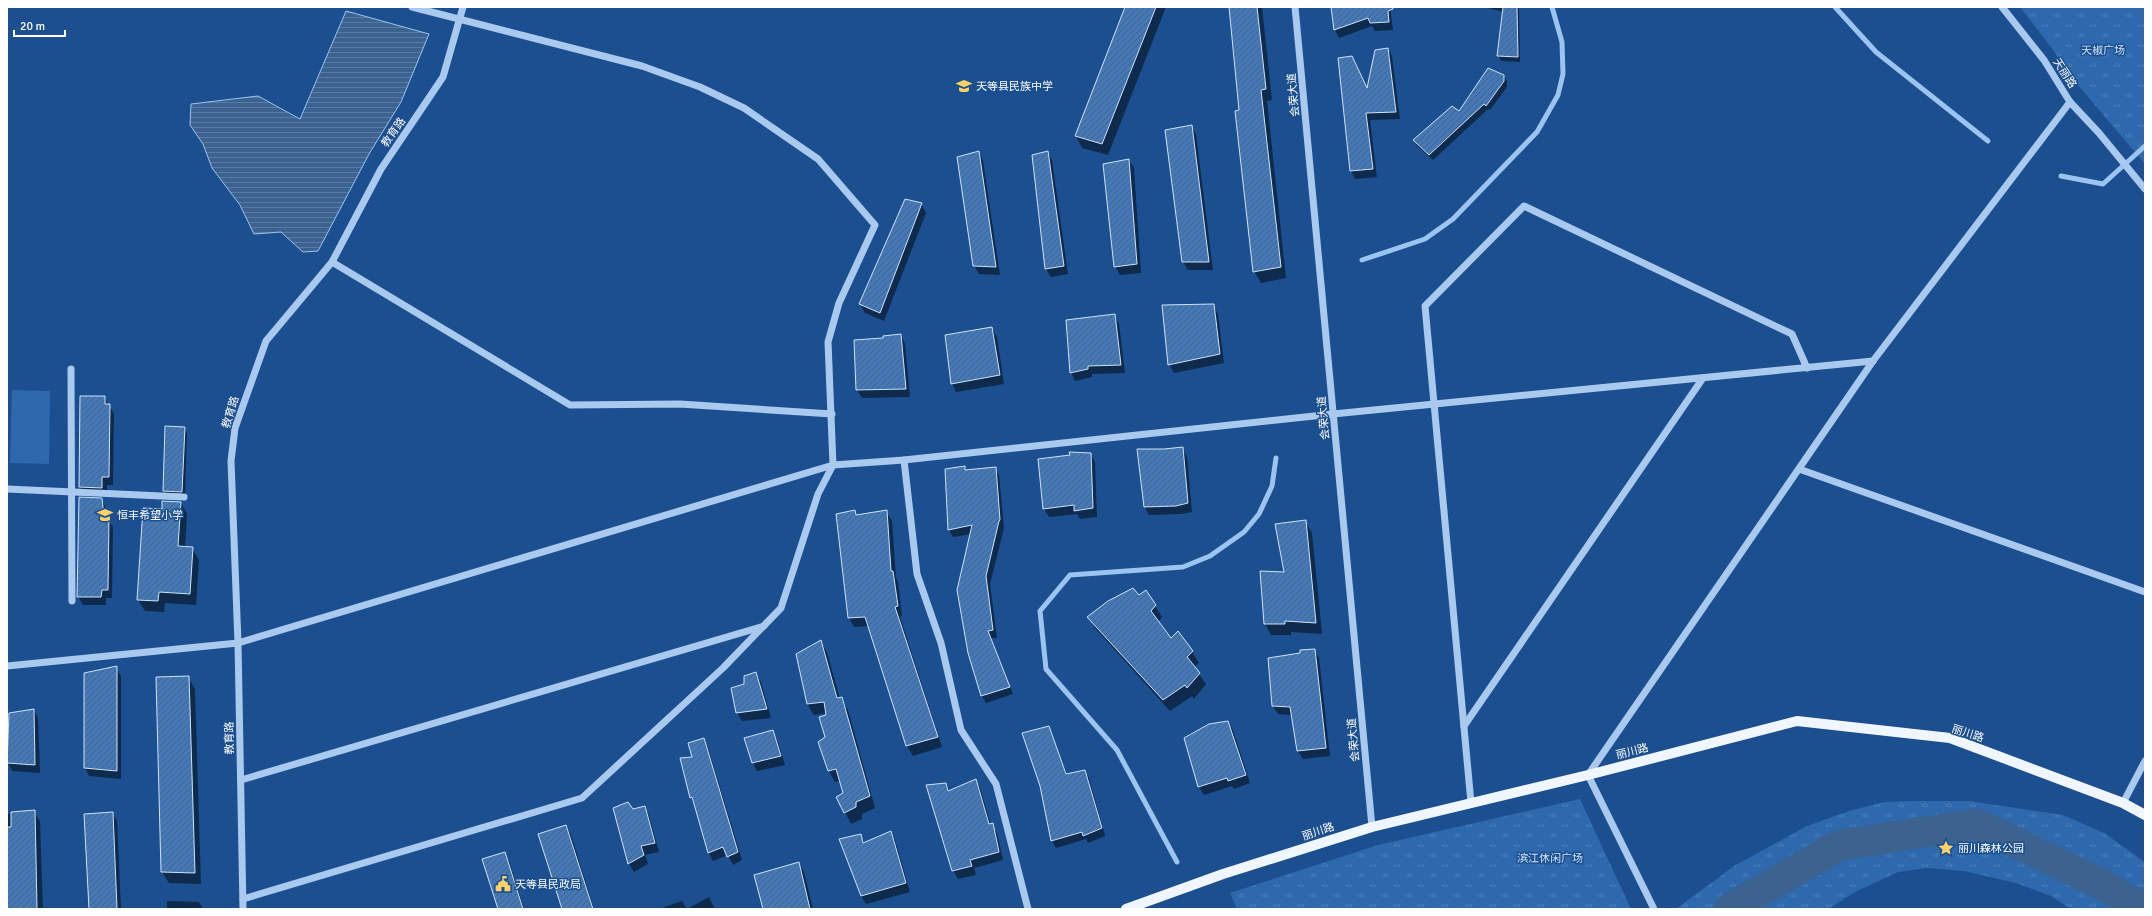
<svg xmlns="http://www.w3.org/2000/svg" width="2152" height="916" viewBox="0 0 2152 916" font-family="Signika,'Noto Sans SC',sans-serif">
<defs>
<pattern id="grass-tufts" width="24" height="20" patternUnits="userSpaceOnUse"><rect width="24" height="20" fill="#2e69ad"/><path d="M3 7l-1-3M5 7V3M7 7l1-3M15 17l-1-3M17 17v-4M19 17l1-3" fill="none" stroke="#4d80b9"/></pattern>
<pattern id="water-rules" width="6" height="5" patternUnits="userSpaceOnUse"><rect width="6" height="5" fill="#3c6290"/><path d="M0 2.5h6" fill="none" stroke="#597aa1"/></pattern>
<pattern id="building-hatch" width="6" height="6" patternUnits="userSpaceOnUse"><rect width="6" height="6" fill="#4478b7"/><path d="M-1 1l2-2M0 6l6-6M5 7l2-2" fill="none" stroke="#486282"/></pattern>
</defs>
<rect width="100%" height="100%" fill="#1b4f8f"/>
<g fill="url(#grass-tufts)">
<path d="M2020 7H2145V164L2072 78 2051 47Z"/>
<path d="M1580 799 1631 909H1237L1230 893 1378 845Z"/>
<path d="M1914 801H1969L2063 815 2104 833 2145 862V909H2071L2051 896 2016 883 1964 871 1927 868 1898 872 1855 892 1828 909H1676L1734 866 1807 826 1849 811 1884 802Z"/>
</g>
<path fill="#2e69ad" d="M12 390 50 391 49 464 10 463Z"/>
<path fill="url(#water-rules)" stroke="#9cc4f0" d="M346 11 429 34 401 102 369 154 318 251 303 252 281 232 254 234 240 205 212 168 203 144 190 125 191 104 258 96 300 119Z"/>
<g fill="#0007">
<path d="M1126 7H1166L1108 155 1082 148 1076 136Z"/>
<path d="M1230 7H1262L1272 100 1267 101 1286 278 1261 283 1254 271Z"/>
<path d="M1332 7H1390L1393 30 1375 31 1372 26 1339 38 1335 30Z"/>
<path d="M1485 7H1519L1520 62 1501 61 1498 55 1503 12Z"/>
<path d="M1388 49 1392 56 1400 119 1370 120 1377 177 1355 179 1351 171 1339 59 1352 57 1368 90Z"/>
<path d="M1504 76 1507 81V87L1490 110 1488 109 1433 160 1417 146 1414 140 1459 113Z"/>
<path d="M1191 126 1196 134 1213 270H1188L1183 262Z"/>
<path d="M979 152 983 161 1000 275 979 274 974 265Z"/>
<path d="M1047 152 1052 160 1068 274 1051 277 1046 269Z"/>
<path d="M1129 160 1134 168 1141 273 1120 275 1115 266Z"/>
<path d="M921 204 926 213 884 321 865 313 860 304Z"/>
<path d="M1213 305 1218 314 1224 363 1174 373 1169 364Z"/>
<path d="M1114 315 1119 324 1125 373 1092 374V377L1075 381 1071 372Z"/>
<path d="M992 328 997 337 1004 384 956 392 952 383Z"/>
<path d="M901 335 905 344 910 397 862 398 857 390Z"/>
<path d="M104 397 114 414 113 485H107V496L85 495 80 487Z"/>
<path d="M184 428 187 433 185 497 167 496 164 491Z"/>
<path d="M1182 448 1187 457 1192 512 1181 514 1149 515 1144 506 1164 450Z"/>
<path d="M1090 454 1095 462 1097 517 1080 519 1077 514 1049 517 1044 509Z"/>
<path d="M964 467 967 471 995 468 999 475 1004 528 990 584 997 638H991L1013 694 986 703 982 696 971 534 953 537 949 530 946 470Z"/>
<path d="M101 499 106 508 107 518 113 527 112 598H106V605H83L78 597Z"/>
<path d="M181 503 187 514 185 548H192L199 560 196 605 165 603 164 612 145 611 138 600 163 510Z"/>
<path d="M854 511 857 516 886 511 892 521 896 578 898 582 902 616 900 617 942 747 913 756 907 746 869 626 854 627 849 618Z"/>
<path d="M1305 521 1312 533 1322 634 1291 632V635H1271L1265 624Z"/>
<path d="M1146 592 1162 617 1158 622 1170 639 1192 652 1199 663 1194 667 1206 684 1194 699 1192 696 1170 711 1095 628 1089 617 1139 597Z"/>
<path d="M820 641 827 652 840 699H841L848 710 875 808 862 814V819L851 824 845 812 844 794 840 781 835 782 829 771 827 713 814 715 807 704Z"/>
<path d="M1314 650 1319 658 1330 756 1303 759 1298 751 1293 715 1278 714 1273 706 1301 653Z"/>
<path d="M116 668 121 676V779L89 776 85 768Z"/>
<path d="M756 673 761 682 771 718 742 721 737 713 732 689 745 684Z"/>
<path d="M188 677 195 689 201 884 169 883 162 872Z"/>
<path d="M34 710 38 718 40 773 12 771 8 763Z"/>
<path d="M1228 722 1233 730 1250 783 1234 789 1232 786 1204 795 1199 787 1185 739Z"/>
<path d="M1049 727 1067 775 1085 771 1089 778 1105 836 1088 843 1086 839 1056 848 1052 841 1040 786Z"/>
<path d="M772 731 777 739 785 765 757 771 753 763Z"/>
<path d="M704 739 708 748 742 860 733 865 728 855 713 861 709 853 695 805 691 798 694 758Z"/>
<path d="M975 780 980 788 991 825 997 833 1003 860 974 868 976 875 958 879 953 870 946 784 950 791Z"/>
<path d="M645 807 649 816 659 852 645 855 648 864 634 872 629 864 614 809 633 810Z"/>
<path d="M34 811 40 822 43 909H7V814Z"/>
<path d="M112 813 117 821 121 909H90Z"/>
<path d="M566 826 571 835 594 909H563Z"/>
<path d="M890 832 895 840 910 892 866 904 861 896 860 835 865 843Z"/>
<path d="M504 853 509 861 524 909H499Z"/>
<path d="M799 863 804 872 813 909H764Z"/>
<path d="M709 897 715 909H687Z"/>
<path d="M167 901 199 902 203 909H167Z"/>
<path d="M682 901 687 909H662V908Z"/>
</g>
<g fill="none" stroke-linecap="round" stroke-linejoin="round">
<g stroke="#9cc4f0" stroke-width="5">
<path d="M1835 7 1876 52 1988 141"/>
<path d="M2061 176 2103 184 2145 146"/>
<path d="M1362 260 1425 239 1453 219 1537 132 1558 95 1563 74 1562 42 1552 7"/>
<path d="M1177 862 1117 750 1046 669 1040 611 1070 575 1183 567 1210 556 1244 532 1259 514 1272 486 1276 458"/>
</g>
<path stroke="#3c6290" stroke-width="31" d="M1729 909 1840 845 1977 824 2103 885 2143 909"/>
</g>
<g fill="url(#building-hatch)" stroke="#cfe3fa">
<path d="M1125 7H1156L1102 144 1075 136Z"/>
<path d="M1229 7H1257L1266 89 1261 90 1281 267 1253 272 1235 111 1239 110Z"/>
<path d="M1331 7H1393V9L1388 11 1389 22 1370 23 1368 18 1334 30Z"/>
<path d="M1503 7H1517L1518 57 1497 56Z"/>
<path d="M1388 48 1396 112 1366 113 1373 169 1350 171 1338 58 1352 56 1367 88 1375 50Z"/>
<path d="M1488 68 1504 75V81L1486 106 1484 104 1429 155 1413 140 1452 106 1459 111Z"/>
<path d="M1192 125 1209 262H1182L1165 130Z"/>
<path d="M979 151 996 267 973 266 957 157Z"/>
<path d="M1048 151 1064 266 1045 269 1032 155Z"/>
<path d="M1129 159 1137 264 1114 267 1103 164Z"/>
<path d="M905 199 922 203 880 313 859 304Z"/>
<path d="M1214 304 1220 354 1168 365 1162 305Z"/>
<path d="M1115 314 1121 365 1088 366V369L1070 373 1066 320Z"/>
<path d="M992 327 1000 375 951 384 945 335Z"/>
<path d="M901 334 906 389 856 390 854 340 883 338V336Z"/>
<path d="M80 396H105V404H110L109 477H102V488L79 487Z"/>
<path d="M165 426 185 427 182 492 163 491Z"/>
<path d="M1183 447 1188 503 1176 506 1144 507 1137 449H1164Z"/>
<path d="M1069 452 1091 453 1093 508 1074 511V505L1043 509 1038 459 1070 455Z"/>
<path d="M965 466V470L996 467 1000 520 999 521 986 576 993 630 988 631 1010 687 981 696 968 653 957 590 972 525 948 530 945 469Z"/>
<path d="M79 497 102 498 104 517H109L108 590H102L101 597H77Z"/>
<path d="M162 501 181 502 178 546 193 547 190 594 159 592 158 601 137 600 143 508 162 509Z"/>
<path d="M855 510 856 515 887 510 891 571H893L898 606 895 607 938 737 906 746 865 617 848 618 836 514Z"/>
<path d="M1306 520 1316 623 1285 621V624H1264L1260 571 1284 572 1275 524Z"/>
<path d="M1133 588 1139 595 1146 590 1156 605 1151 611 1171 638 1178 631 1193 651 1187 657 1200 673 1187 688 1185 685 1163 700 1087 617 1108 601Z"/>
<path d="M821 640 837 698 842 697 870 796 856 802V807L844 813 836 797 843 793 836 769 828 771 818 742 825 737 819 717 826 715 824 702 807 704 796 654Z"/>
<path d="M1315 649 1326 748 1297 751 1290 707 1272 706 1268 658 1300 653V650Z"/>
<path d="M117 666V771L84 768V673Z"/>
<path d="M756 672 767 709 736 713 731 688 744 684V676Z"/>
<path d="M189 676 195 873 161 872 156 677Z"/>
<path d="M34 709 35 765 7 763 9 713Z"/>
<path d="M1228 721 1246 775 1228 781 1227 778 1198 787 1184 738 1209 724Z"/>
<path d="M1049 726 1066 774 1085 770 1102 828 1083 836 1082 832 1051 841 1040 786 1022 733Z"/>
<path d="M773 730 781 756 752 763 744 738Z"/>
<path d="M704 738 738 852 727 857 723 847 708 853 692 797 690 798 680 758 692 757 688 743Z"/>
<path d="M976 779 989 824 993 823 999 852 970 860 972 866 952 871 926 785 946 783 948 791Z"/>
<path d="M628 802 633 809 645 806 655 843 641 846 644 855 628 864 613 808Z"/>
<path d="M35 810 37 909H7V827H11V812Z"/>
<path d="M113 812 117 909H89L84 814Z"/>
<path d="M566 825 593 909H562L538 834Z"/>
<path d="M891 831 906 883 861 896 839 839 861 834 863 843Z"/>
<path d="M505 852 523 909H498L482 859Z"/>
<path d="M799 862 810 909H763L754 875Z"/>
</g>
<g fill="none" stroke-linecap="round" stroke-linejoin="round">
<g stroke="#a9c9ee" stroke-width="7">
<path d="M1295 7 1372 827"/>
<path d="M2002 7 2044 60 2070 102 2099 133 2145 189"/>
<path d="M332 262 570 405 680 404 832 414"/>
<path d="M71 369 72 601"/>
<path d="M904 460 917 574 941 643 961 730 996 784 1028 909"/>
<path d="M1799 469 2145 592"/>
<path d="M7 489 184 497"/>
<path d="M7 666 238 643 833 465 904 460 1333 414 1873 361"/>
<path d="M1464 726 1703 378"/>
<path d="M241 780 764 626"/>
<path d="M1471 803 1425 306 1524 206 1792 334 1807 368"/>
<path d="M2123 803 2145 761"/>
<path d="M243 899 582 798 723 668 781 608 818 494 833 465 828 342 839 303 875 225 818 159 744 108 700 87 642 66 412 7"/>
<path d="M243 909 238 643 231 461 235 428 266 341 332 262 381 169 443 77 463 7"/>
<path d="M1654 909 1588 775 1873 361 2070 102"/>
</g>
<path stroke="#f0f6ff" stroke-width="10" d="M1126 909 1223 874 1372 827 1588 775 1797 721 1950 738 2123 803 2145 815"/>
</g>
<defs>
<symbol id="school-bare" viewBox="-9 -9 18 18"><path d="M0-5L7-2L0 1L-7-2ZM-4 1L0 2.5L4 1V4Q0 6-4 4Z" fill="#ffd166" stroke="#1b4f8f" stroke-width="2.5" paint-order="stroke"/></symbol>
<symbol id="sight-bare" viewBox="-9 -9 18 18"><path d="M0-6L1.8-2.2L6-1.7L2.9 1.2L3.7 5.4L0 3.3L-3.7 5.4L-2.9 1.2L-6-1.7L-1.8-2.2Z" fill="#ffd166" stroke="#1b4f8f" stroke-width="2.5" paint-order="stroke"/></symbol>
<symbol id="civic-bare" viewBox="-9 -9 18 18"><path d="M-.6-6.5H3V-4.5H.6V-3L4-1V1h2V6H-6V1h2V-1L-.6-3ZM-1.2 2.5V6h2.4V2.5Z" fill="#ffd166" stroke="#1b4f8f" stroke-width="2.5" paint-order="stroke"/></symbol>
</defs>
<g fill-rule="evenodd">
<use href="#school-bare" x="953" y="75" width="22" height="22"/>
<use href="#school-bare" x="94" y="504" width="22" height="22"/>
<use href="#sight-bare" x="1935" y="837" width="22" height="22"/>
<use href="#civic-bare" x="492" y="873" width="22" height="22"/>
</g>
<g text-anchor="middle" stroke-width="3" stroke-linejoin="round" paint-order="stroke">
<g font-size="11" fill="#cfe3fa" stroke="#1b4f8f">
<text x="2103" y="54">天椒广场</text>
<text x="1550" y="862">滨江休闲广场</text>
</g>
<g font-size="11" fill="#fff" stroke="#1b4f8f">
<text transform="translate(2065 73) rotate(57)" y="4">天丽路</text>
<text transform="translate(1293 95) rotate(-95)" y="4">会荣大道</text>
<text transform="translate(393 132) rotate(-55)" y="4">教育路</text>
<text transform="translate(230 412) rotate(-73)" y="4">教育路</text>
<text transform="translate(1323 418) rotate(-95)" y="4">会荣大道</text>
<text transform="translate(1968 733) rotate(18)" y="4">丽川路</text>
<text transform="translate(229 738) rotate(-91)" y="4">教育路</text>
<text transform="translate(1353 740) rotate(-95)" y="4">会荣大道</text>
<text transform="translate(1632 751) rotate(-14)" y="4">丽川路</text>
<text transform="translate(1318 831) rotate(-18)" y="4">丽川路</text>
</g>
<g font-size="11" fill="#fff" stroke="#1b4f8f" text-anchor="start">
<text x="976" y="90">天等县民族中学</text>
<text x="117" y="519">恒丰希望小学</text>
<text x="1958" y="852">丽川森林公园</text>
<text x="515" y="888">天等县民政局</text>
</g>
</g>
<rect width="2152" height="916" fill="none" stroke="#ffffff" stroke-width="16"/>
<path d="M14 30v6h51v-6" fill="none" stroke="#ffffff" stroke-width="2"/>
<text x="20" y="30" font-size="12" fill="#ffffff" stroke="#1b4f8f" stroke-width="3" paint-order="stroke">20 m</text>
</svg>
